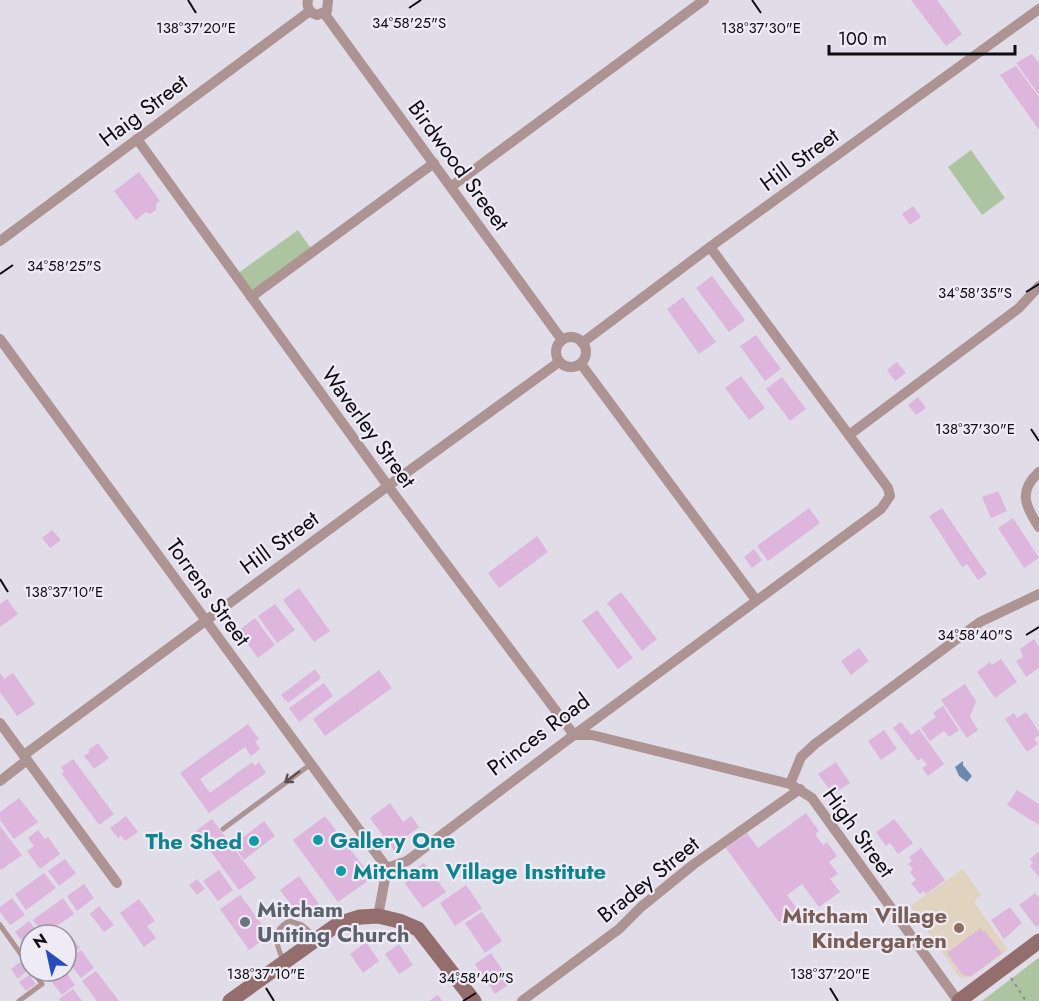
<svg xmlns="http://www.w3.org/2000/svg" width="1039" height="1001" viewBox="0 0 1039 1001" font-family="Jost,sans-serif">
<rect width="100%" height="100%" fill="#e0dde9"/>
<path fill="#e0d3c0" d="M963 869 981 895 974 902 1008 950 971 977 960 978 910 906Z"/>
<g fill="#acc5a0">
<path d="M971 150 1005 198 982 215 948 167Z"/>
<path d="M298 230 312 250 252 294 237 274Z"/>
<path d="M1039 958V1001H982L1037 959Z"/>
</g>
<path fill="#6a8ab1" d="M963 761V765L972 776 967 782 959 776 955 767Z"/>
<g fill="#deb5dc">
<path d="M911 0H937L962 34 946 46Z"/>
<path d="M1032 54 1039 63V95L1016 63Z"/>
<path d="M1016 66 1039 97V130L1000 75Z"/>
<path d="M139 172 160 201 156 204V210L150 214 146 212 136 220 114 191Z"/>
<path d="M913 206 921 217 910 225 902 214Z"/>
<path d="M712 276 745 320 729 332 696 288Z"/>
<path d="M683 297 716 342 699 354 667 309Z"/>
<path d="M756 335 781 369 765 381 740 346Z"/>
<path d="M897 362 906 373 895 381 887 370Z"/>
<path d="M741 376 765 408 749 420 725 388Z"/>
<path d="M782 377 806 409 790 421 766 389Z"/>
<path d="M918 397 926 408 916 415 908 405Z"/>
<path d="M998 491 1007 511 991 518 982 497Z"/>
<path d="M809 508 820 523 768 561 757 546Z"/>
<path d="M942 508 987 574 978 580 967 564 962 567 929 516Z"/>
<path d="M1013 518 1039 558 1024 568 998 528Z"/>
<path d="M52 530 61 540 50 548 42 538Z"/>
<path d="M537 536 548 552 499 588 488 573Z"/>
<path d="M754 549 762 560 752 568 744 557Z"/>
<path d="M299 588 330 631 314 642 283 600Z"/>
<path d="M621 592 657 639 642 651 607 603Z"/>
<path d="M7 599 18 614 0 627V604Z"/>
<path d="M275 604 295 630 277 643 258 616Z"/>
<path d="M597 610 633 658 618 669 582 621Z"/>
<path d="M255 618 275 645 258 658 238 631Z"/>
<path d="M1034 639 1039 647V668L1026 677 1016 661 1023 657 1020 649Z"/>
<path d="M859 648 869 661 851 675 841 661Z"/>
<path d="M1001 659 1017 682 995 698 977 672 990 662 992 665Z"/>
<path d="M315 669 321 678 288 703 281 695Z"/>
<path d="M379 670 392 688 325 736 313 719Z"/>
<path d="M0 673 4 679 13 673 35 704 17 716 0 692Z"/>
<path d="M324 683 333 696 299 722 289 708Z"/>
<path d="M965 684 976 701 970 717 978 730 967 738 941 700Z"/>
<path d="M943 706 959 730 949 737 944 731 930 741 921 728 936 717 933 713Z"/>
<path d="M1026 712 1039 732V735L1034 739 1038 744 1027 752 1005 719 1014 713 1017 718Z"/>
<path d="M901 722 911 735 919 729 944 764 928 776 922 768 927 765 922 758 918 761 893 728Z"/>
<path d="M248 724 259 739 255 741 260 749 251 756 245 747 200 779 210 793 252 762 255 766 259 762 266 773 209 813 180 773Z"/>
<path d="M884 730 897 749 881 760 868 741Z"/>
<path d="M98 743 109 758 94 769 84 756 90 752 88 750Z"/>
<path d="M73 759 114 814 99 825 62 774 64 772 61 767Z"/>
<path d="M836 762 850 783 833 794 818 774Z"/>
<path d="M1017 790 1039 804V825L1007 805Z"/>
<path d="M19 798 38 822 14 839 0 820V812Z"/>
<path d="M390 803 403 822 411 816 419 827 403 839 406 844 395 852 370 818Z"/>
<path d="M806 813 819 831 815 834 823 845 827 842 837 856 829 862 838 874 830 879 840 892 819 907 802 884 787 895 797 909 779 922 726 848 747 833 758 848Z"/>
<path d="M126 816 138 832 125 841 121 836 118 838 110 828Z"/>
<path d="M325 816 372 878 338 902 293 840Z"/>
<path d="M212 819 256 878 239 890 196 831Z"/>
<path d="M894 819 913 843 898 854 890 843 886 846 876 832Z"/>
<path d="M264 821 275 836 244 860 233 845Z"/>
<path d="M0 826 22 855 1 870 0 868Z"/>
<path d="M38 830 45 839 48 837 60 854 40 869 27 851 34 846 28 838Z"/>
<path d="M921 848 945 880 926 894 924 891 920 894 911 883 916 880 910 872 913 869 908 864 912 861 909 857Z"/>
<path d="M1038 852 1039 854V877L1030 866 1033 863 1030 859Z"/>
<path d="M65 859 76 873 59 886 48 871Z"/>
<path d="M424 863 446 892 423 908 405 884 407 876Z"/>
<path d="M219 870 233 890 218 901 203 881Z"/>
<path d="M44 873 56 888 26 910 15 894Z"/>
<path d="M299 876 319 904 301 918 280 890Z"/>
<path d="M197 879 205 889 197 895 189 885Z"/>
<path d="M84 884 94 898 77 911 67 896Z"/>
<path d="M466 885 482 908 455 926 440 903Z"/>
<path d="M1035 893 1039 898V925L1036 927 1019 905Z"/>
<path d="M240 895 270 935 249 950 220 909Z"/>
<path d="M12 898 25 915 10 925 0 912V907Z"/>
<path d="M63 898 74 914 44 935 33 920Z"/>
<path d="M139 899 155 921 147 926 156 938 144 947 120 913Z"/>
<path d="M99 906 114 925 104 932 90 914Z"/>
<path d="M1010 907 1022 923 1004 939 991 920Z"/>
<path d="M482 912 502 941 485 953 465 923Z"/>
<path d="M29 921 40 935H30V947L28 949 15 932Z"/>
<path d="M981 928 983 932 985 931 1002 953 971 976 963 975 947 953Z"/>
<path d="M66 930 80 948 66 958V935H59Z"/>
<path d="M366 942 379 961 363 973 350 954Z"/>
<path d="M399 944 413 965 399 974 385 954Z"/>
<path d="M81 950 94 968 81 978 67 960Z"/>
<path d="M491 953 511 983 495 994 475 964Z"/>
<path d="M20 962 27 971 18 979 11 969Z"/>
<path d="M57 971H65L75 985 62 995 48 977Z"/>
<path d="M96 971 119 1001H97L82 981Z"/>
<path d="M29 975 36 984 26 991 19 982Z"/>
<path d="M73 989 82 1001H60L59 999Z"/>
<path d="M438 995 442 1001H429Z"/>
</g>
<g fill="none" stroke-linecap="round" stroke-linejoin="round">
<path stroke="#8b8991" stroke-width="2" stroke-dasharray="3 4.5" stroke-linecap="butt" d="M1011 978 1026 1001"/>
<g stroke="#ad9392" stroke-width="5">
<path d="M223 829 311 764"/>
<path d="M0 925 30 967"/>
<path d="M283 960C276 943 270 932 289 921L302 925 317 938"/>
<path d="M19 1001 42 984 33 971"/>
</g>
<g stroke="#ad9392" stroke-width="10">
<path d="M308 0C306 7 310 13 317 15L327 11 328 0"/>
<path d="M324 13 562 340"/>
<path d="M137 139 388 486 574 735H592L790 784 812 798 958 1001"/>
<path d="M452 186 704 0"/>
<path d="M0 241 310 11"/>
<path d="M251 297 434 163"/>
<circle cx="571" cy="352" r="15"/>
<path d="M0 339 387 868"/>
<path d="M582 343 710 247 1039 9"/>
<path d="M581 364 756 600"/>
<path d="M849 435 1019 308 1039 286"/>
<path d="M1039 472C1018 491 1025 506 1039 527"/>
<path d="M0 723 117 883"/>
<path d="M24 755 388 486 559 362"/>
<path d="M0 781 27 760"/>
<path d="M790 784 801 757 815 744 980 622 1039 594"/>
<path d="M378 916 387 868 407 861 574 735 881 509 890 496 888 488 710 247"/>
<path d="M522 1001 619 929 641 907 694 864 800 789"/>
</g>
<g stroke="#936e6d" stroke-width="15">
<path d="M230 1001 338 924 360 917 378 916 399 921 418 929 474 1001"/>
<path d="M959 1001 1039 941"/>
</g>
</g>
<defs><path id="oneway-shaft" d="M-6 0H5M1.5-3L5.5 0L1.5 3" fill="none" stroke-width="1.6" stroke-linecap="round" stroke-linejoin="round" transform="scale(1.5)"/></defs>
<use stroke="#5d5050" href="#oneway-shaft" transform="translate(292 777) rotate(143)"/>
<path fill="none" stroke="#0d0c0f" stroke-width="2" d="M188 0 196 13M752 0 761 13M409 8 421 0M0 274 13 265M1026 292 1039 284M1031 429 1039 441M0 579 8 592M1026 635 1039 627M266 988 274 1001M830 988 838 1001M463 1001 476 993"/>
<g fill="#0f9aa8" stroke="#eeeaf6" stroke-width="2">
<circle cx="318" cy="840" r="6"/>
<circle cx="254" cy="841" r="6"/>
<circle cx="341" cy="871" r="6"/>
</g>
<circle fill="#6b7280" stroke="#eeeaf6" stroke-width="2" cx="245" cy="922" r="6"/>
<circle fill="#8d6e63" stroke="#eeeaf6" stroke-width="2" cx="959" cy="928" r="6"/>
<g text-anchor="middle" stroke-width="4.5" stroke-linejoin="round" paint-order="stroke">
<g font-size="22" fill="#0d0c0f" stroke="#eeeaf6">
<text transform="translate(143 110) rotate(-37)" y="8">Haig Street</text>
<text transform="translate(799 159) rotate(-36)" y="8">Hill Street</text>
<text transform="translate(459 165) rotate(54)" y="8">Birdwood Sreeet</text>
<text transform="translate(369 427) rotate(54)" y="8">Waverley Street</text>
<text transform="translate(279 542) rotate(-36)" y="8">Hill Street</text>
<text transform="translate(209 592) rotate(54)" y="8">Torrens Street</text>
<text transform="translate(538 734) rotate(-37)" y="8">Princes Road</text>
<text transform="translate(859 832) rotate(54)" y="8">High Street</text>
<text transform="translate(648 879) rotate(-39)" y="8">Bradey Street</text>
</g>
<g font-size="22" font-weight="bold" fill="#0d838f" stroke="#eeeaf6" text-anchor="start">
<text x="330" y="848">Gallery One</text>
<text x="242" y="849" text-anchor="end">The Shed</text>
<text x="353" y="879">Mitcham Village Institute</text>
</g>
<g font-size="22" font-weight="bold" fill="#5b616d" stroke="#eeeaf6" text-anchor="start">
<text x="257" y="917">Mitcham<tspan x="257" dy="25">Uniting Church</tspan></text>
</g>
<g font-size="22" font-weight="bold" fill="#785e54" stroke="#eeeaf6" text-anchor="end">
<text x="947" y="923">Mitcham Village<tspan x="947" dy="25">Kindergarten</tspan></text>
</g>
</g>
<g font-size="15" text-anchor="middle" fill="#0d0c0f" stroke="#eeeaf6" stroke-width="4.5" stroke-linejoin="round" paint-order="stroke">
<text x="409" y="28">34°58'25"S</text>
<text x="196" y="33">138°37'20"E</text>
<text x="761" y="33">138°37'30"E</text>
<text x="64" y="271">34°58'25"S</text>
<text x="975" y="298">34°58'35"S</text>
<text x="975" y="434">138°37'30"E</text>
<text x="64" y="597">138°37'10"E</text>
<text x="975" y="640">34°58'40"S</text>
<text x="266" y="979">138°37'10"E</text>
<text x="830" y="979">138°37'20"E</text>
<text x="476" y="983">34°58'40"S</text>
</g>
<g transform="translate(48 953) rotate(327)"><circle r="28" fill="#eeeaf6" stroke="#94919a" stroke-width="1.5"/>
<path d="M0-4.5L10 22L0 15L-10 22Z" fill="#264cbb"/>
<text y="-9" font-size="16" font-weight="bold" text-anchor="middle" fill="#0d0c0f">N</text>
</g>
<path d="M829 45v9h186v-9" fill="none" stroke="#0d0c0f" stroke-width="3"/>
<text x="838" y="45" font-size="18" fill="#0d0c0f" stroke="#eeeaf6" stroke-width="4.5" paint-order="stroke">100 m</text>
</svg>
